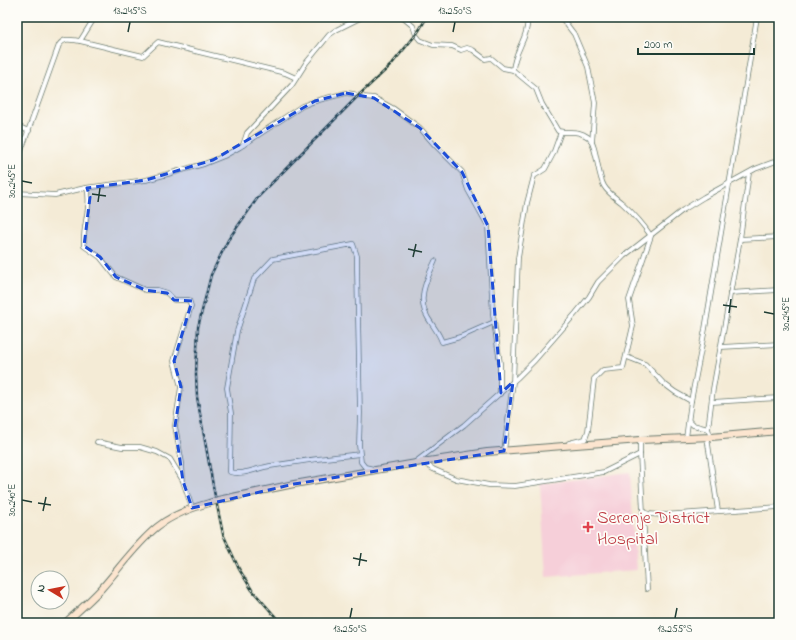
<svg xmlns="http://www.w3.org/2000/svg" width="796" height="640" viewBox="0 0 796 640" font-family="'Indie Flower',sans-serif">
<rect width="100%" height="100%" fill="#fdfcf7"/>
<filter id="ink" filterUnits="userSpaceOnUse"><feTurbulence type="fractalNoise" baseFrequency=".025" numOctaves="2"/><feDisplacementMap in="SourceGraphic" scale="8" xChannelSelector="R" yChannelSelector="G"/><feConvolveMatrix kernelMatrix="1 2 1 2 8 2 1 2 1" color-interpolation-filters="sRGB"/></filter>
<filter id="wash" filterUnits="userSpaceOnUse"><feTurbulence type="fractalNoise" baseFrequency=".012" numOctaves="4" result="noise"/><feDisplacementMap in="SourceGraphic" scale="16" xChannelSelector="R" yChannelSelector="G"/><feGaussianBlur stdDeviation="0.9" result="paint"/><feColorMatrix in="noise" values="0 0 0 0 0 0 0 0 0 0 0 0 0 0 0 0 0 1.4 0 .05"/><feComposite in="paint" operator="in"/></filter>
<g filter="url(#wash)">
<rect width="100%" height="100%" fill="#f4ebd6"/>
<path fill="#f6cfd9" d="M630 472 636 570 546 577 540 484Z"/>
</g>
<g filter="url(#ink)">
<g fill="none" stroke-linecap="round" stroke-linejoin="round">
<defs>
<g id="minor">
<path d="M402 17 413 26 416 35 420 40 433 45 452 46 461 50 467 48 473 50 485 59 491 58 503 68 513 70"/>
<path d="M527 17C530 36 514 51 513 70L536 89 542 104 558 131C570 134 577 129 588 137 597 144 597 174 604 186 608 193 616 198 622 203 633 213 643 224 651 236L629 300 633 326 623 368 603 370 594 379 588 431 585 439 569 443"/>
<path d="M561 17 574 34 588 67 595 103 592 142"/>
<path d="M80 41 143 56 158 42 285 73 296 78"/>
<path d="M17 126 29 131"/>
<path d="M243 145 247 133 292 85 306 63 329 35 336 30 362 17"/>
<path d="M17 162 59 45C65 37 71 40 80 41L95 17"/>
<path d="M87 188C92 207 82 226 84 246L100 257 116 277 145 290H157L167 293 174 300H189L191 306 174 361 181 387 175 426 182 463 183 481 192 508"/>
<path d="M17 193 55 195 85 188 146 180 204 164 224 156 240 147 302 106 315 101 346 93 354 94 363 97 374 98 394 109 420 128 433 143 462 172 468 190 488 226 493 315 500 363V394"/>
<path d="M740 239 779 237"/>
<path d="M435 261C427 279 416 299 428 318 433 326 439 333 442 342L460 337 494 322"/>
<path d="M730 293 779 290"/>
<path d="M721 347 779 344"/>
<path d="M627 357 645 364 663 383 675 392 691 401"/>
<path d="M712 402 779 398"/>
<path d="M689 421 693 425 708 429"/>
<path d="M707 437 718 511"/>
<path d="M711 437 708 429 713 389 740 239 749 173"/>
<path d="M686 438 691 401 705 329 757 17"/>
<path d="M640 440V454L647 589"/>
<path d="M97 442 122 447H140L157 452 170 459 182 479"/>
<path d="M504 451 513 382 518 258 527 203 534 176 545 169 553 154 561 132"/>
<path d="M360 454C330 457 300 461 270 466 257 468 242 476 230 472L231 413 227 388 237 331 254 279 273 259 353 244 357 256V269L360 413 359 445 361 462 365 467 374 469"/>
<path d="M422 462 433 469 456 479 489 485 515 486 604 472 640 454"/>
<path d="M414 463 464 425 517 378 535 360 576 313 589 297 598 282 624 256 683 210 704 197 755 169 779 160"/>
<path d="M643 512 649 514 663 515 779 507"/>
</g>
<g id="secondary">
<path d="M218 500 294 484 422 462 487 452 640 440 711 437 779 431"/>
<path d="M65 623C77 612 90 601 101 589 119 569 135 545 157 527 172 515 191 508 209 503"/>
</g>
</defs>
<use href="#minor" stroke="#6a7a6d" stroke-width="5.5"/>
<use href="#secondary" stroke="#6a7a6d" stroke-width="8"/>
<use href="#minor" stroke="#fff" stroke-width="4"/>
<use href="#secondary" stroke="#fce5cf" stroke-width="6"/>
<defs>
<path id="rail" d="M281 623 252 590 239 569 223 534 214 491 197 397 196 374 198 327 211 275 228 240 259 196 359 95 391 65 418 32 427 17"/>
</defs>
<use href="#rail" stroke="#1f3d34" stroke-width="2.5"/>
<use href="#rail" stroke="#fdfcf7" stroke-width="1" stroke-dasharray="3" stroke-linecap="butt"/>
<defs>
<path id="secondary-bridge" d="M209 503 218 500"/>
</defs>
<use href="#secondary-bridge" stroke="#6a7a6d" stroke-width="8" stroke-linecap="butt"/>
<use href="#secondary-bridge" stroke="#fce5cf" stroke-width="6"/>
</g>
</g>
<path fill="#1d4ed8" fill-opacity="0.2" stroke="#1d4ed8" stroke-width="3" stroke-dasharray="8 5" stroke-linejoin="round" d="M346 93 374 98 420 128 462 172 488 226 501 393 513 382 504 451 294 484 192 508 183 481 175 426 181 387 174 361 192 301 174 300 167 293 145 290 116 277 100 257 84 246 90 197 87 188 146 180 213 160 315 101Z"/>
<path fill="none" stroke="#1f3d34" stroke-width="1.5" d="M128 32 130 22M453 32 455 22M22 181 32 183M92 194 106 196M98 202 100 188M408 249 422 252M413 257 416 244M723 305 737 307M764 312 774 314M729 313 731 299M22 500 32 502M38 503 51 505M43 511 46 497M353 558 367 561M359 566 361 553M350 618 352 608M675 618 677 608"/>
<path fill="#e0444e" stroke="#fdfcf7" stroke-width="1.5" d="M586 521h4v4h4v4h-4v4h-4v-4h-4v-4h4z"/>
<g text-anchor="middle" stroke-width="3.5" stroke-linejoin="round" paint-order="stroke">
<g font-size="18" fill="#be3a42" stroke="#fdfcf7" text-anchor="start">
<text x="597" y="523">Serenje District<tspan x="597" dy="21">Hospital</tspan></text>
</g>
</g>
<rect width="796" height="640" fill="none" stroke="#fdfcf7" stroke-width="44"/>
<g transform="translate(50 590) rotate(280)"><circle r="19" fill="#fdfcf7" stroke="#a4b0a9"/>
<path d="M0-3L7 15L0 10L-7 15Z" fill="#c8321e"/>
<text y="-6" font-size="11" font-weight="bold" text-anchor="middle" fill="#1f3d34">N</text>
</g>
<path d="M638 48v6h116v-6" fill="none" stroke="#1f3d34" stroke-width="2"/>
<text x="644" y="48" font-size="12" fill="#1f3d34" stroke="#fdfcf7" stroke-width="3" paint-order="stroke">200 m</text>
<rect x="22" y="22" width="752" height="596" fill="none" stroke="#1f3d34" stroke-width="1.5"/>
<g font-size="10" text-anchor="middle" fill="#1f3d34">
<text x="130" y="14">13.245°S</text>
<text x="455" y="14">13.250°S</text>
<text transform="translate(11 181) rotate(-90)" y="4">30.245°E</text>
<text transform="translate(785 314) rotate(-90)" y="4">30.245°E</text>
<text transform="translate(11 500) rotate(-90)" y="4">30.240°E</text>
<text x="350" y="632">13.250°S</text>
<text x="675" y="632">13.255°S</text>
</g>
</svg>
